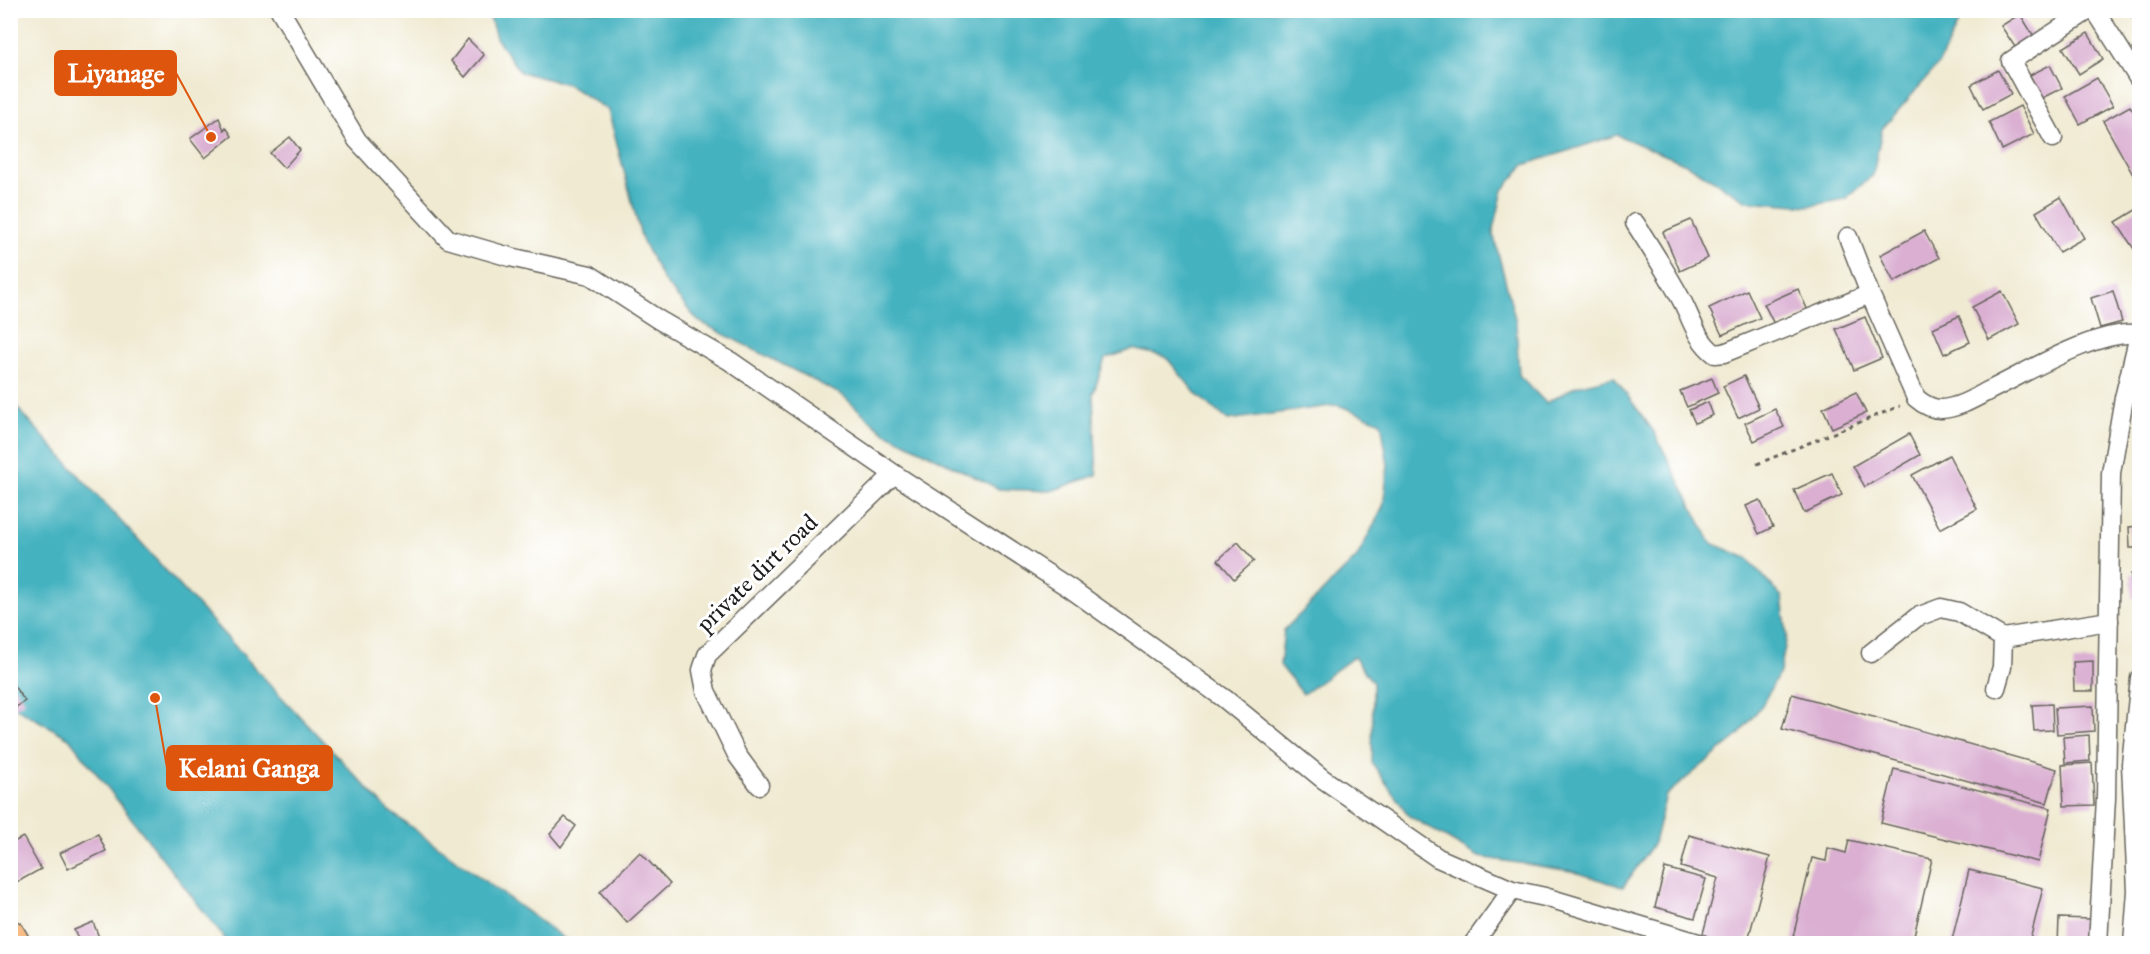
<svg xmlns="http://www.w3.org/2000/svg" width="2150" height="954" viewBox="0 0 2150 954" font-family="'IM FELL Great Primer',serif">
<rect width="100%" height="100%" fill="#fff"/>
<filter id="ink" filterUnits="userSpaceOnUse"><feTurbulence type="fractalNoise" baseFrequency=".0167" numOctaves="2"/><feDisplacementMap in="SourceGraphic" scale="12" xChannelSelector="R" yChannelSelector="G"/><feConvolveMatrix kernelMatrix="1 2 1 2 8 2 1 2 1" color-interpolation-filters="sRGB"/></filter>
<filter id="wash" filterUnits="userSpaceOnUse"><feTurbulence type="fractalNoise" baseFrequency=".008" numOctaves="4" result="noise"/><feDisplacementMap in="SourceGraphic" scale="24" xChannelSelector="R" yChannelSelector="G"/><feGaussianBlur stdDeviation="1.35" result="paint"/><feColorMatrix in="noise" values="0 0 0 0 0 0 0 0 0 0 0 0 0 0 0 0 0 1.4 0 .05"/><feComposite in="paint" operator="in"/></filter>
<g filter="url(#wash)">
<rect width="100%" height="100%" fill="#f0ead2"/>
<g fill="#44b2c0" stroke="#30676e" stroke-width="1.5">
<path d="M488 11 1964 10V11L1938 65 1882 129 1873 175 1845 199 1809 206 1747 201 1686 164 1617 135 1524 165 1503 190 1493 233 1516 322 1519 375 1546 403 1576 386 1614 377 1654 432 1711 543 1747 558 1782 597 1787 636 1780 672 1762 705 1739 735 1666 795 1654 843 1623 887 1571 871 1479 857 1409 816 1372 763 1373 683 1354 657 1303 694 1280 665 1284 630 1357 557 1383 507 1388 465 1381 422 1338 405 1228 420 1197 395 1166 357 1133 349 1105 359 1093 394 1097 475 1051 491 999 489 884 432 842 395 698 321 663 280 642 240 608 110 567 84 520 72 496 38Z"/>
<path d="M10 400 276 691 388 810 570 943H228L69 738 11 705Z"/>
</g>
<g id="blocks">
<g fill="#daafd2">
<path d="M2126 10H2139L2131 17Z"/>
<path d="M2020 14 2035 38 2017 50 2001 26Z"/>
<path d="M2088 33 2103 59 2079 74 2063 48Z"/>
<path d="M468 39 484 55 465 77 451 61Z"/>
<path d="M2050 65 2062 88 2042 98 2030 75Z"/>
<path d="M1998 70 2011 94 1983 109 1971 85Z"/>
<path d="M2097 78 2113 106 2080 124 2065 96Z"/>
<path d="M2020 106 2034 134 2002 150 1989 122Z"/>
<path d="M2130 106 2140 122V178L2136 180 2103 121Z"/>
<path d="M219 118 224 130 226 127 232 136 205 158 190 139Z"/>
<path d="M290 137 300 150 284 168 270 153Z"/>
<path d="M2061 197 2084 238 2059 252 2036 212Z"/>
<path d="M2139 208 2140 209V258L2116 222Z"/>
<path d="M1691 220 1708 258 1680 271 1663 232Z"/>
<path d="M1924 231 1939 258 1894 282 1880 255Z"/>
<path d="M1798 289 1809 313 1776 328 1764 304Z"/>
<path d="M1747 290 1760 318 1722 335 1709 308Z"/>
<path d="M2002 291 2019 324 1989 340 1972 307Z"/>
<path d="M2113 291 2122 322 2100 328 2091 298Z"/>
<path d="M1959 316 1970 342 1944 354 1933 328Z"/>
<path d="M1865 317 1882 358 1854 370 1836 329Z"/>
<path d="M1744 376 1759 408 1738 418 1723 386Z"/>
<path d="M1712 378 1718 393 1687 407 1680 391Z"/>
<path d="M1856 392 1866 413 1832 428 1823 408Z"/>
<path d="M1708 402 1713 415 1695 423 1689 410Z"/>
<path d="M1775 409 1784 427 1754 441 1745 423Z"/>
<path d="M1909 434 1920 455 1865 487 1853 466Z"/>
<path d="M1949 455 1977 509 1940 529 1912 475Z"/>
<path d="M1832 473 1842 495 1804 513 1794 490Z"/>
<path d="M1760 500 1773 527 1759 534 1746 506Z"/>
<path d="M2140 526V548H2130L2129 527Z"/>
<path d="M1238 542 1254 561 1234 579 1218 560Z"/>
<path d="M2140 573V598H2132L2131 574Z"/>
<path d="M2093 661V691H2074L2073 662Z"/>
<path d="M10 681 25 701 10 711Z"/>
<path d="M1792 694 2057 769 2047 803 1782 729Z"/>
<path d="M2052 704 2053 730 2034 731 2032 705Z"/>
<path d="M2093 706 2094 731 2057 734 2055 708Z"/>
<path d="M2089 735 2090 761 2065 763 2063 737Z"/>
<path d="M2092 763 2094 805 2064 806 2062 765Z"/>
<path d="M1894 769 2051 808 2038 862 1881 823Z"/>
<path d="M565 817 576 826 561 847 550 834Z"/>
<path d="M98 834 106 851 68 869 60 853Z"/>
<path d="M1689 835 1770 857 1747 944H1725L1702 937 1718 878 1681 867Z"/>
<path d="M23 837 41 869 10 886V844Z"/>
<path d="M1849 840 1932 859 1912 944H1805L1792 941 1812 858 1826 861 1828 848 1846 853Z"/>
<path d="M640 852 670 884 627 923 600 892Z"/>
<path d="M1665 868 1706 879 1695 918 1655 907Z"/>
<path d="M1969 870 2043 888 2029 944H1951Z"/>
<path d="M2059 918 2090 919V944H2058Z"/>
<path d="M93 922 100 940 92 944H80L74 930Z"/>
</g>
</g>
</g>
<g filter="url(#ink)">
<use href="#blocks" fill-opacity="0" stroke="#66645c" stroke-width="1.5"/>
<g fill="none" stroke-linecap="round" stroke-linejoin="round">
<defs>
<g id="street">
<path d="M280 10 357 140 448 239 510 257 590 275 659 320 730 361 894 474 1071 589 1225 699 1323 779 1438 858 1512 890 1545 897 1702 944"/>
<path d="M2095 10 2140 81"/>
<path d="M2053 138 2011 61 2089 10"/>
<path d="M1635 223C1651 248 1667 273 1681 299 1692 319 1696 340 1715 354L1724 353 1870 294"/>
<path d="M1848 237 1870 294 1916 398C1924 405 1931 409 1941 409 1958 408 1973 399 1988 391 2028 372 2095 330 2138 334"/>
<path d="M1871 653 1917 617 1941 608 1959 612 2003 638 2109 621"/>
<path d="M1996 688 2002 667 2003 638"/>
<path d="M759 785 737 755 706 691 702 670 707 655 894 474"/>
<path d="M1473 944 1512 890"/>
<path d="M2098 944 2106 798 2111 473 2124 398 2140 331"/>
<path d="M2133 944 2137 891 2131 764 2140 678"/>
</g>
<path id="primary" d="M10 935 15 944"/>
</defs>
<use href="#street" stroke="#66645c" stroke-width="21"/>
<use href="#primary" stroke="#66645c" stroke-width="33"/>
<path stroke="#66645c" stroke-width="3" stroke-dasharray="4.5 4.5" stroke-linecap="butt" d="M1757 464 1900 406"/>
<use href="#street" stroke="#fff" stroke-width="18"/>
<use href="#primary" stroke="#f7bd88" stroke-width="30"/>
</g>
</g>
<g text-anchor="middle" stroke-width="6" stroke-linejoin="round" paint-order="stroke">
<g font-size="24" fill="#1c1c1c" stroke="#fff">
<text transform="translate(757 573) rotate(-44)" y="8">private dirt road</text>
</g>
</g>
<path fill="none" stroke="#de560d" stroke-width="2" d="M211 137L176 73M155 698L167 768"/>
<g fill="#de560d" stroke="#fff" stroke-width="2">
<circle cx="211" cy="137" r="6"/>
<circle cx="155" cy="698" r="6"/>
</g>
<g fill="#de560d" stroke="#de560d" stroke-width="2">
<rect x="55" y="51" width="121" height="44" rx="6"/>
<rect x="167" y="746" width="165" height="44" rx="6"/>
</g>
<g font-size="26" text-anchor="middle" font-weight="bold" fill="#fff">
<text x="116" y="82">Liyanage</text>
<text x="249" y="777">Kelani Ganga</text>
</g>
<rect width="2150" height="954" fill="none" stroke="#fff" stroke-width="36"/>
</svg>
